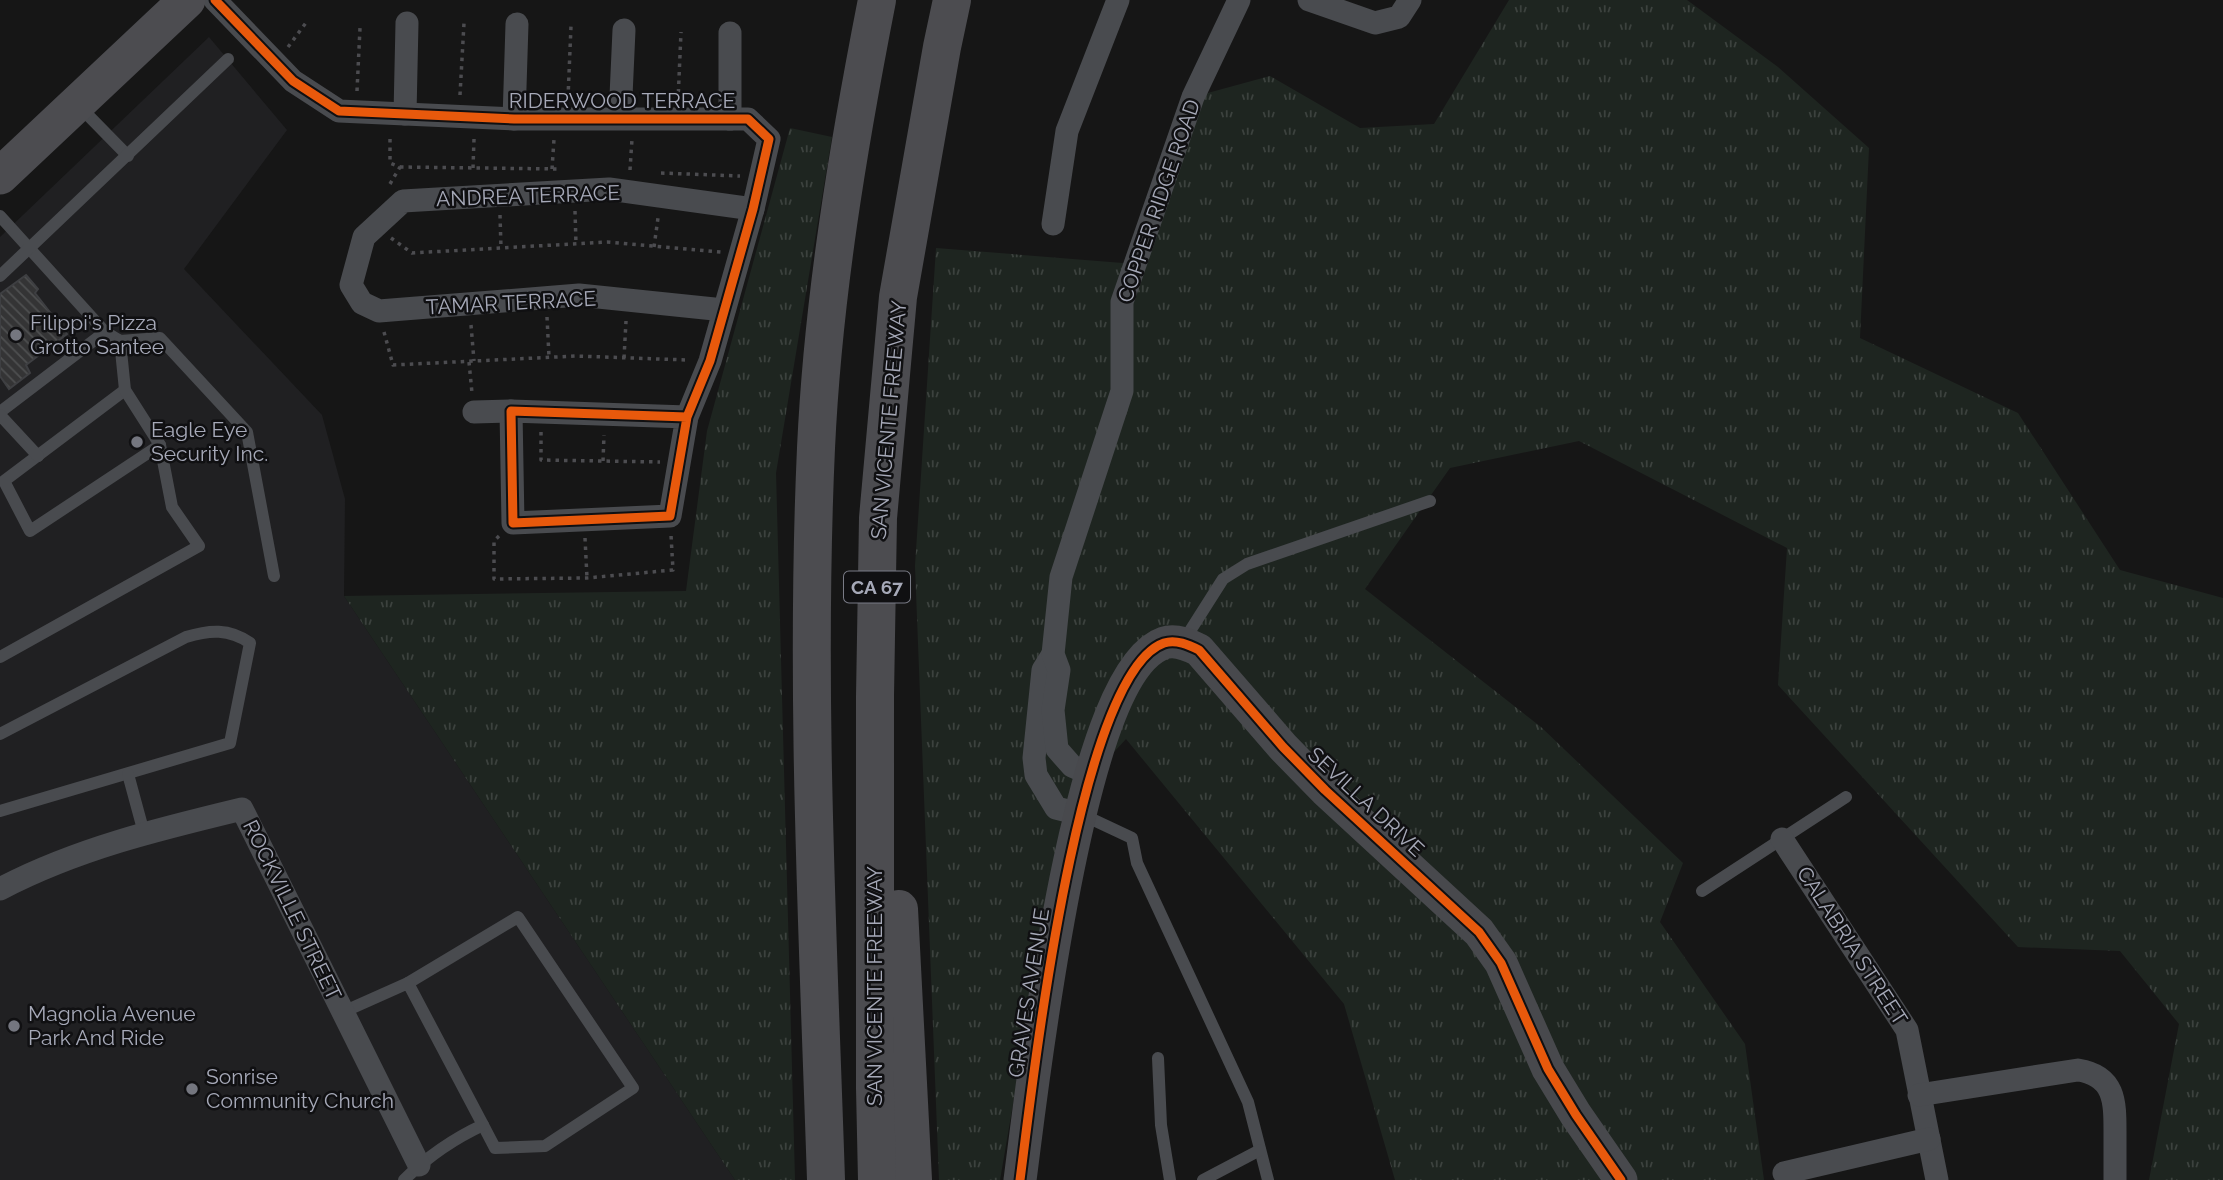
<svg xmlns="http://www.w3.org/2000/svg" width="2223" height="1180" viewBox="0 0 2223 1180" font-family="Raleway,sans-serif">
<defs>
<pattern id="grass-tufts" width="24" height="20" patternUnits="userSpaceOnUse" patternTransform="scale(1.75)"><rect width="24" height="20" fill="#1e2520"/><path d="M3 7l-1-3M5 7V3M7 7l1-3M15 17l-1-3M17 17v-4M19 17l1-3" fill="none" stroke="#3c423e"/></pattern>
<pattern id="building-back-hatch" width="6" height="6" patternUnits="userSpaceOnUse" patternTransform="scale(1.75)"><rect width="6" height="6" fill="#343435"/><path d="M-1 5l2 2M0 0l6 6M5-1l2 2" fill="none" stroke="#4e4f50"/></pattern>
</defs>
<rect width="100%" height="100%" fill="#161616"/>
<path fill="#202022" d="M209 37 287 130 184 269 322 415 345 499 344 596 735 1180H0V237Z"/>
<g fill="url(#grass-tufts)">
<path d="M1509 0H1687L1778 67 1869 148 1860 338 2018 413 2120 570 2223 598V1180H2149L2179 1024 2120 951 2018 947 1778 685 1787 548 1579 441 1450 468 1365 589 1541 727 1683 863 1660 922 1745 1044 1764 1180H1395L1344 1004 1126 739 1064 806 1000 1180H939L915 566 936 248 1135 264 1193 97 1270 76 1360 128 1434 124Z"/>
<path d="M790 128 832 137 776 473 795 1180H735L344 596 686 591 707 431Z"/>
</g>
<path fill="url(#building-back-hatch)" stroke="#3e3f42" stroke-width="2" d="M26 275 38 289 35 293 67 334 26 365 30 373 9 389 0 376V294Z"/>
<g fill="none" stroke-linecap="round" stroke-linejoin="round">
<g stroke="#4c4c50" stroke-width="3.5" stroke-dasharray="3.5 5" stroke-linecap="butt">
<path d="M288 47 308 20"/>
<path d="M357 91 360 28"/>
<path d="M460 95 464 23"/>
<path d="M568 98 571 26"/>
<path d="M678 101 681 32"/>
<path d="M400 167 558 169"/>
<path d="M473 168 474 139"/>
<path d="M552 169 554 139"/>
<path d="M630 170 632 139"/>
<path d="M661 173 740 176"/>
<path d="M390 184 400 167 390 163V134"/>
<path d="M575 211 576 244"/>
<path d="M500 215 501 248"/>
<path d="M391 238 412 253 607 242 721 252"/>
<path d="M654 247 658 218"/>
<path d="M547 317 549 357"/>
<path d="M471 325 474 361"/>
<path d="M384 332 393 365 576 356 687 360"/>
<path d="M624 358 626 321"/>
<path d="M469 362 472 393"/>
<path d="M541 432V460L660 462"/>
<path d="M603 461 604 435"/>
<path d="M499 536 494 541V579L587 578 673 570 671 535"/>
<path d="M585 538 587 578"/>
</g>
<g stroke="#494b4f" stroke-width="12">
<path d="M79 106 128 156"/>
<path d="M0 216 105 332 120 341 160 338 247 432 274 576"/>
<path d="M0 276 228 59"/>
<path d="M125 390 4 481 30 531 160 445"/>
<path d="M0 412 105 332"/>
<path d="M0 415 38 456"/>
<path d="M1183 642 1223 579 1247 564 1430 501"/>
<path d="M0 657 199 546 172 507 160 445 125 390 120 341"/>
<path d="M0 734 186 637C209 630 229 628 250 643L230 743 0 811"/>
<path d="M128 774 144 833"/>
<path d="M1083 815 1132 838 1137 863 1248 1102 1268 1180"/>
<path d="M1702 891 1846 797"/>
<path d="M408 983 518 917 633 1088 545 1146 495 1148 483 1125"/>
<path d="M343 1012 408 983 483 1125C453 1139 427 1157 404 1180"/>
<path d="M1158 1058 1161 1125 1170 1180"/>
<path d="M1203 1180 1260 1150"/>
</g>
<g stroke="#494b4f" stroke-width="23">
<path d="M215 0 293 81 339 111 514 119H748L769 139 753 209 710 361 687 417 670 516 513 523 511 411 687 417"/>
<path d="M1309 0 1375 23 1399 17 1410 0"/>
<path d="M405 114 407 23"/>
<path d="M620 118 624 30"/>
<path d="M514 119 517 24"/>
<path d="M730 119V33"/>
<path d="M1053 224 1067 131 1118 0"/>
<path d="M724 310 579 295 379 311 362 303 351 285 364 237 403 201 609 189 753 209"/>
<path d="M474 412 511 411"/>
<path d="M1053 654 1043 670 1034 758 1036 775 1056 808 1080 814"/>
<path d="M1090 774 1072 766 1057 749 1053 710 1059 670 1053 654 1061 577 1122 391V302L1193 97 1239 0"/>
<path d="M1782 839 1907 1030 1937 1180"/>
<path d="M0 889C76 849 159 829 242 809L419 1165"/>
<path d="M1919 1095 2078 1070C2116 1076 2115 1103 2115 1134 2115 1150 2115 1165 2115 1180"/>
<path d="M1784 1173 1929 1139"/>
</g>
<path stroke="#48494d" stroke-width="33" d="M1020 1180C1032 1090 1077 673 1164 643 1176 639 1189 645 1199 650L1283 747 1325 790 1479 932 1501 963 1548 1069 1576 1115 1621 1180"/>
<path stroke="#4c4c50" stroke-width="37" d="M0 176 187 0"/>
<g stroke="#4c4c50" stroke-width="38">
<path d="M899 909 913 1180"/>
<path d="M826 1180C818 936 805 692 816 448 823 297 848 148 877 0"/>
<path d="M877 1180 875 1088V696L878 518 898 297 942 47 952 0"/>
</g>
<defs>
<g id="cycleway">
<path d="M215 0 293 81 339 111 514 119H748L769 139 753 209 710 361 687 417 670 516 513 523 511 411 687 417"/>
<path d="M1020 1180C1032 1090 1077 673 1164 643 1176 639 1189 645 1199 650L1283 747 1325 790 1479 932 1501 963 1548 1069 1576 1115 1621 1180"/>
</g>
</defs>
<use href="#cycleway" stroke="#101012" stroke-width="13"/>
<use href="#cycleway" stroke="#e8590c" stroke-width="9"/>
</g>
<g fill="#74767f" stroke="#101012" stroke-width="2.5">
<circle cx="16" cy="335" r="7"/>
<circle cx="137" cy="442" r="7"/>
<circle cx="14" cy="1026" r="7"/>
<circle cx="192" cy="1089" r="7"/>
</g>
<g text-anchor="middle" stroke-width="5" stroke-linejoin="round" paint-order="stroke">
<rect fill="#101012" stroke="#797b86" stroke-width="2" x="844" y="571.5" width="66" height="31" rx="5"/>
<g font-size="19" font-weight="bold" fill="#a6a9b8">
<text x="877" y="594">CA 67</text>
</g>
<g font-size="21" fill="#a6a9b8" stroke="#101012">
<text x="622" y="108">RIDERWOOD TERRACE</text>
<text transform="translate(528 196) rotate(-2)" y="7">ANDREA TERRACE</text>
<text transform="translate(1159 201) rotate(-71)" y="7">COPPER RIDGE ROAD</text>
<text transform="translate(511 303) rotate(-3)" y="7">TAMAR TERRACE</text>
<text transform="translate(889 420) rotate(-85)" y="7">SAN VICENTE FREEWAY</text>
<text transform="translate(1366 802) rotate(43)" y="7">SEVILLA DRIVE</text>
<text transform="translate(292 910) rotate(64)" y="7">ROCKVILLE STREET</text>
<text transform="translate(1852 946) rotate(57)" y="7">CALABRIA STREET</text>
<text transform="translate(875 986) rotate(-90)" y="7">SAN VICENTE FREEWAY</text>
<text transform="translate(1029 993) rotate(-81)" y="7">GRAVES AVENUE</text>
</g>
<g font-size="21" fill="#a6a9b8" stroke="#101012" text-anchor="start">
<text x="30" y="330">Filippi's Pizza<tspan x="30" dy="24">Grotto Santee</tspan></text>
<text x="151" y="437">Eagle Eye<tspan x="151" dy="24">Security Inc.</tspan></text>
<text x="28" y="1021">Magnolia Avenue<tspan x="28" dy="24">Park And Ride</tspan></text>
<text x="206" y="1084">Sonrise<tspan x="206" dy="24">Community Church</tspan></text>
</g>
</g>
</svg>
